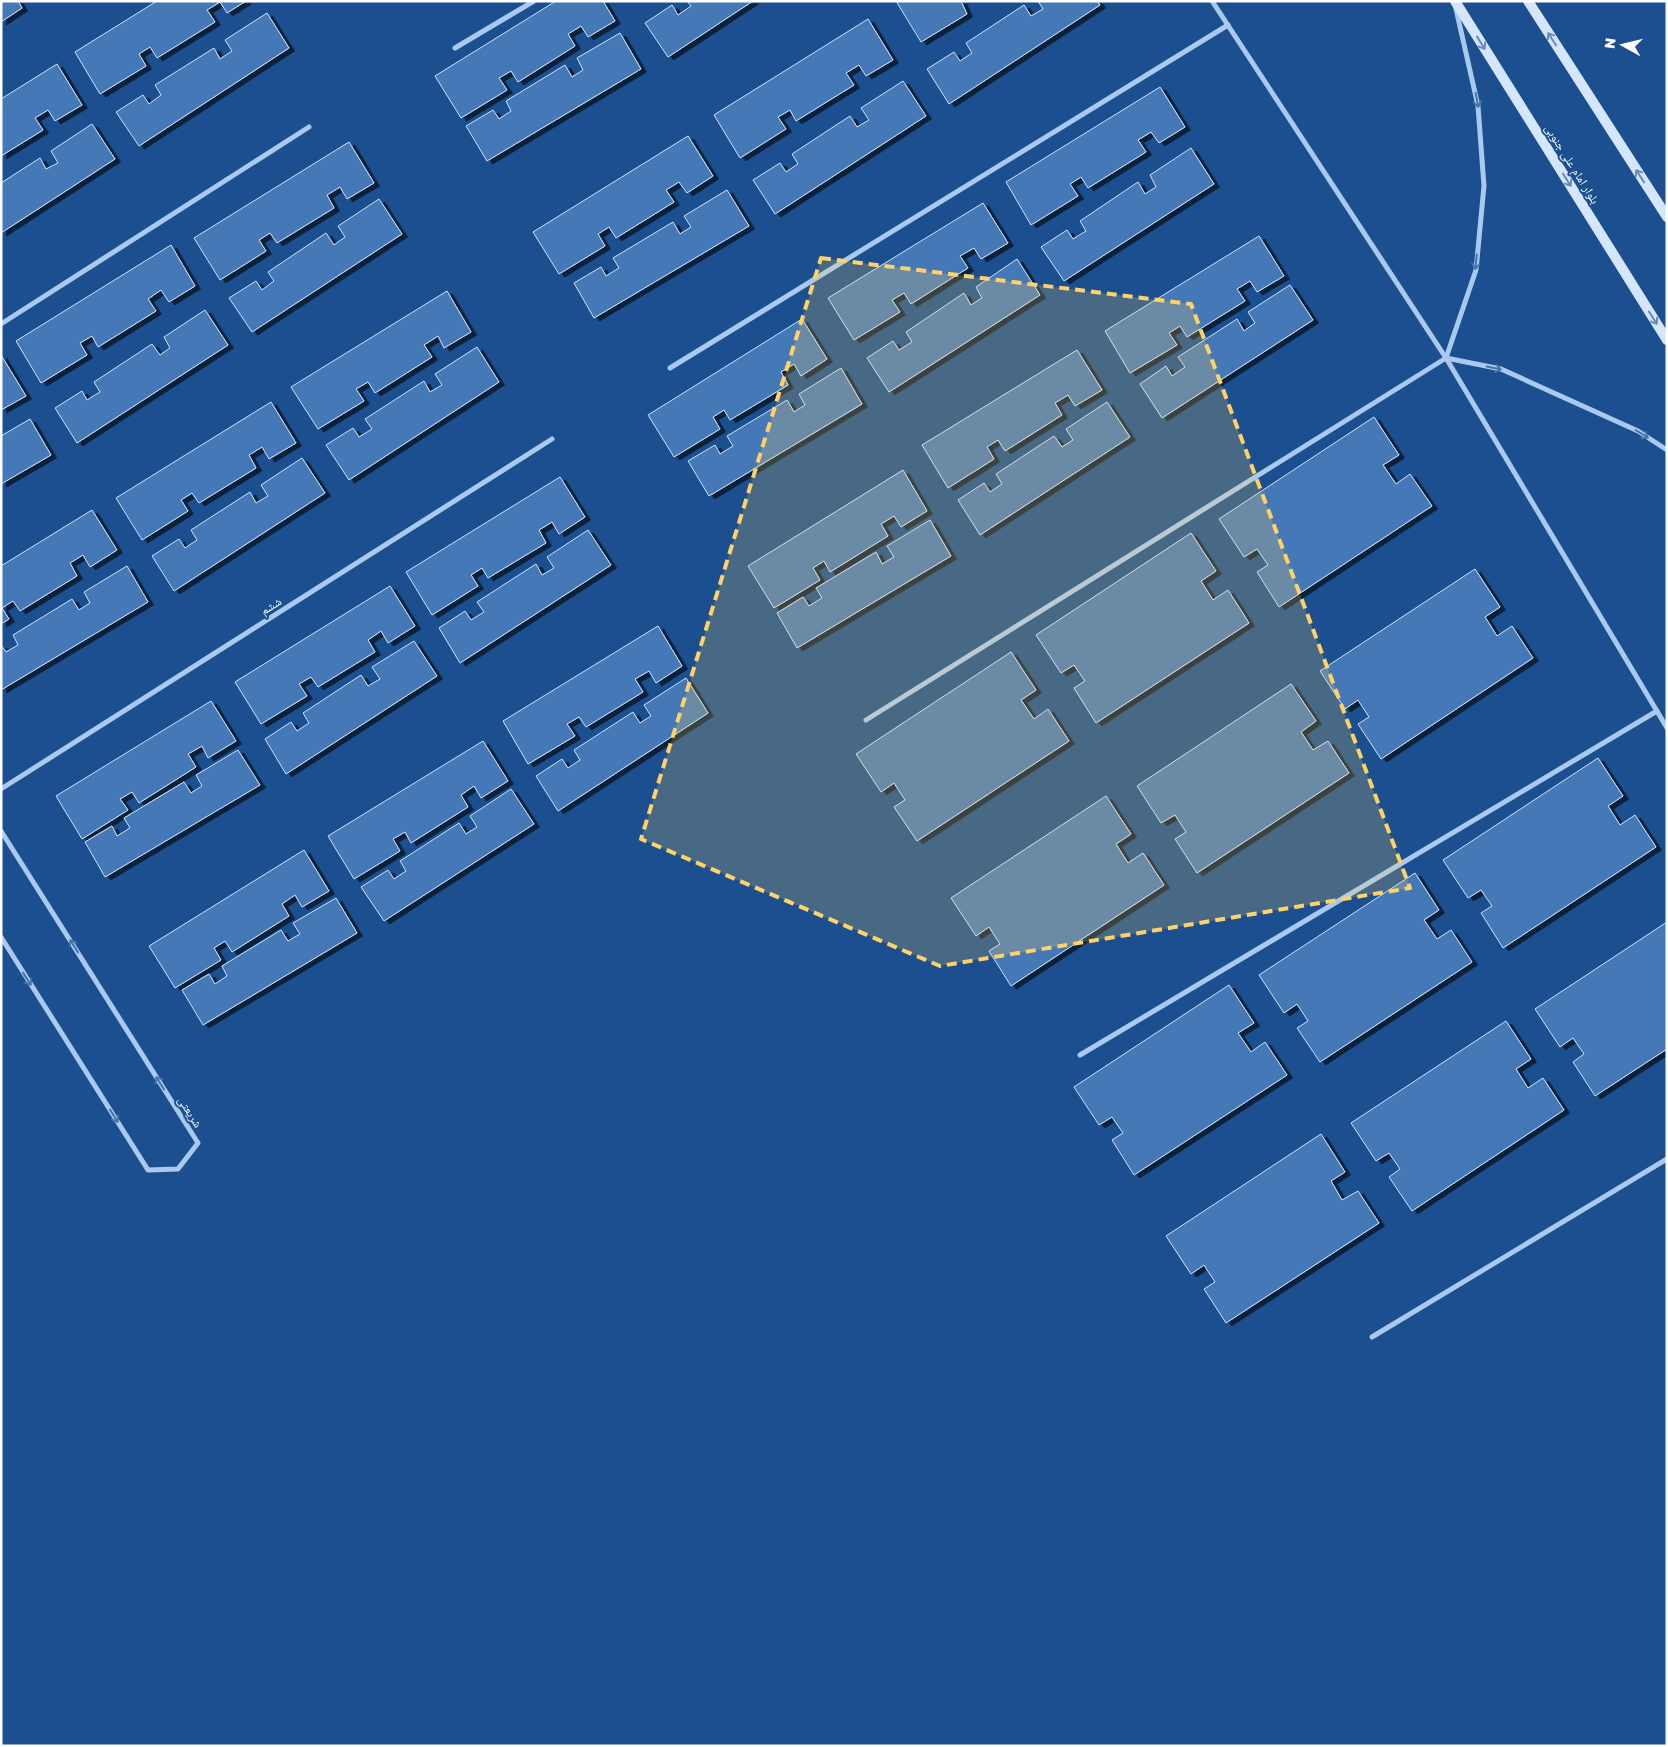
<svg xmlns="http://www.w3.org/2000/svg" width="1668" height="1747" viewBox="0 0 1668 1747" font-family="'Golos Text','Noto Naskh Arabic',sans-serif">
<defs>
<filter id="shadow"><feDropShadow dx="5.5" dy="3" stdDeviation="0" flood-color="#0009"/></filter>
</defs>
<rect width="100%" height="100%" fill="#1b4f8f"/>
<g fill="#4478b7" stroke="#cfe3fa" filter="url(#shadow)">
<path d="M1 1H18L22 8 1 22Z"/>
<path d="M157 1H246L227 13 220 2 207 10 215 22 157 58 150 47 139 54 146 66 100 94 75 52Z"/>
<path d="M556 1H603L615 21 588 37 581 26 568 34 575 46 518 82 511 71 499 78 507 90 461 118 435 76Z"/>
<path d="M687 1H753L668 57 645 23 672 5 678 15 691 6Z"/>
<path d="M896 1H961L967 14 921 42Z"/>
<path d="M1038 1H1097L1100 5 949 104 927 69 954 52 960 61 972 53 966 43 1024 5 1031 16 1043 9Z"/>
<path d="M267 13 289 48 139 146 116 112 143 95 149 104 161 95 155 85 214 48 220 59 232 51 225 40Z"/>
<path d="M868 19 893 60 866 76 859 65 846 73 854 85 796 121 790 110 778 117 786 129 740 158 714 115Z"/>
<path d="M620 33 641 69 487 161 466 126 493 110 499 119 511 111 506 101 565 65 572 77 583 70 577 58Z"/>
<path d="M57 64 82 105 55 121 48 110 35 118 43 130 1 156V99Z"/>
<path d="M903 81 926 116 775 214 753 180 780 163 786 172 798 164 792 154 850 116 857 127 869 120 861 108Z"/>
<path d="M1160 87 1185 127 1159 143 1151 132 1138 140 1146 152 1088 188 1081 177 1070 184 1078 196 1031 225 1006 182Z"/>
<path d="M92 124 115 159 1 233V183L40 158 46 169 58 163 51 151Z"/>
<path d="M688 136 713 176 687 193 679 182 666 190 674 202 616 238 609 227 598 234 605 246 559 274 533 232Z"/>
<path d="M349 142 374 183 347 199 340 187 327 195 334 208 277 243 270 233 259 240 266 251 220 280 194 238Z"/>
<path d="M1191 148 1214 184 1064 281 1041 247 1067 230 1073 239 1086 231 1080 221 1138 182 1145 194 1156 187 1150 175Z"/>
<path d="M727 190 749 226 594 318 574 283 601 267 606 276 619 268 613 258 673 222 680 234 691 227 684 216Z"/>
<path d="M379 199 402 234 252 332 229 298 256 281 262 290 274 281 268 272 326 233 334 245 345 237 338 226Z"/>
<path d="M983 203 1008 243 981 259 974 248 960 256 968 268 911 304 904 293 892 300 900 312 854 340 828 298Z"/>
<path d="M1259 236 1284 276 1257 292 1250 281 1237 289 1245 301 1187 337 1180 326 1169 333 1177 345 1130 373 1105 331Z"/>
<path d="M171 245 195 286 169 302 161 290 148 299 156 311 98 347 92 336 80 343 87 355 41 383 16 341Z"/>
<path d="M1017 259 1040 295 889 392 867 358 893 341 899 350 912 342 906 332 964 293 971 305 982 298 976 287Z"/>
<path d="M1290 285 1313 320 1162 418 1140 384 1166 366 1172 376 1185 367 1178 357 1237 319 1244 331 1255 323 1248 312Z"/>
<path d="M447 291 471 332 444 348 438 336 424 345 432 357 375 393 368 382 356 389 364 401 318 429 291 387Z"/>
<path d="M205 310 228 345 77 443 55 408 82 391 87 400 100 392 94 382 152 344 160 355 170 348 164 337Z"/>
<path d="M802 319 827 359 801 376 794 364 781 372 788 385 730 420 724 410 713 417 720 429 674 457 648 415Z"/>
<path d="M477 347 499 382 349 480 326 445 353 428 359 437 372 429 365 419 424 381 430 392 442 385 435 374Z"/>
<path d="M1077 350 1102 390 1075 406 1068 395 1055 403 1062 415 1005 451 998 440 987 447 994 459 948 488 922 445Z"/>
<path d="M1 355 26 396 1 410Z"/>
<path d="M841 368 862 404 709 496 688 461 715 445 720 454 733 446 727 436 787 400 794 412 805 405 799 394Z"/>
<path d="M271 402 296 443 269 459 262 447 249 455 256 468 199 503 192 493 181 500 188 511 142 540 116 498Z"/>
<path d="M1107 402 1130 437 980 535 958 500 984 483 990 492 1002 484 996 474 1054 436 1062 447 1073 440 1066 429Z"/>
<path d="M1374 417 1399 455 1383 465 1396 484 1410 474 1432 506 1279 607 1257 572 1268 565 1257 549 1244 557 1219 519Z"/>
<path d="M30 419 51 455 1 484V436Z"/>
<path d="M302 458 325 493 174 591 152 556 179 539 185 548 197 540 191 530 250 492 256 503 268 496 261 485Z"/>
<path d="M903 470 927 511 901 527 894 516 881 524 888 536 830 572 824 561 813 568 820 580 774 608 748 566Z"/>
<path d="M560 477 585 517 559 534 552 522 539 530 546 543 488 578 482 568 471 575 478 586 432 615 406 572Z"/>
<path d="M92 510 117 550 90 567 83 555 70 563 77 576 20 611 13 601 2 608 9 619 1 624V566Z"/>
<path d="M930 520 951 556 797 648 777 613 803 597 809 606 822 598 816 588 876 552 882 564 894 557 887 546Z"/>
<path d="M588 530 611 565 460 663 439 628 465 611 471 620 484 612 477 602 536 564 542 575 554 568 547 557Z"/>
<path d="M1191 533 1216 571 1201 581 1213 600 1228 590 1249 623 1096 723 1074 688 1085 681 1074 665 1061 673 1036 635Z"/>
<path d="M127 566 148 602 1 690V645L6 652 18 645 13 635 72 599 79 610 90 603 84 592Z"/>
<path d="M1475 569 1500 607 1485 617 1497 636 1512 626 1533 658 1381 759 1358 724 1369 717 1358 700 1345 709 1320 671Z"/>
<path d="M390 586 415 626 388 643 381 631 368 640 375 652 318 687 311 677 299 684 307 696 261 724 235 682Z"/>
<path d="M658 626 682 666 656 683 649 671 635 679 643 692 586 727 579 717 567 724 575 736 528 764 503 721Z"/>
<path d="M414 641 437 676 286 774 265 739 291 722 297 731 309 723 303 713 361 675 368 686 380 679 372 667Z"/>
<path d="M1011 652 1036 690 1021 700 1034 719 1048 709 1069 741 917 841 894 807 905 800 894 783 881 792 856 754Z"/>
<path d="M686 678 708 713 558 811 536 776 562 759 568 768 580 760 574 750 633 712 640 723 651 716 644 705Z"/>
<path d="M1291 684 1316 721 1301 732 1313 750 1328 741 1349 773 1197 873 1175 839 1186 832 1175 815 1161 823 1137 786Z"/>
<path d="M211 701 236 741 208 758 202 746 188 754 196 767 139 803 132 792 120 799 128 810 82 839 56 796Z"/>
<path d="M483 741 508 781 481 798 474 786 461 795 468 807 411 843 405 832 393 839 400 851 354 879 328 836Z"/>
<path d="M238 750 260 785 105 877 85 842 112 826 117 836 130 828 124 818 184 782 191 793 202 786 196 775Z"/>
<path d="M1598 758 1623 796 1608 806 1620 825 1635 815 1656 847 1503 948 1481 913 1492 906 1481 890 1468 898 1443 860Z"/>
<path d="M511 789 534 824 384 921 361 887 388 870 394 879 406 871 400 861 459 823 466 834 477 827 470 816Z"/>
<path d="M1106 796 1131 834 1116 844 1128 863 1143 853 1164 885 1011 986 989 951 1000 944 989 927 976 936 951 898Z"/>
<path d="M304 850 329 891 302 907 295 895 282 904 289 916 232 952 225 941 214 948 221 960 175 988 149 946Z"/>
<path d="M1415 873 1439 910 1424 920 1437 939 1451 930 1472 962 1320 1062 1297 1028 1308 1021 1297 1004 1284 1013 1259 975Z"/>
<path d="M336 898 357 933 203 1025 182 990 209 974 215 984 227 976 222 966 281 930 288 941 300 934 293 923Z"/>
<path d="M1667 922V1049L1595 1096 1573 1062 1584 1054 1573 1038 1560 1047 1535 1009Z"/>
<path d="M1229 985 1254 1023 1238 1033 1251 1052 1265 1042 1287 1075 1134 1175 1112 1140 1123 1133 1112 1117 1099 1125 1074 1087Z"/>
<path d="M1506 1021 1531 1059 1516 1069 1528 1088 1543 1078 1564 1110 1412 1211 1389 1177 1400 1169 1389 1153 1376 1161 1351 1123Z"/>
<path d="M1321 1134 1345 1172 1331 1181 1342 1200 1358 1191 1379 1223 1226 1323 1204 1289 1215 1282 1204 1265 1191 1274 1166 1236Z"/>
</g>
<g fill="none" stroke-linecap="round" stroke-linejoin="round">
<g stroke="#a9c9ee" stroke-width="5">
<path d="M1212 1 1446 358 1667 728"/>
<path d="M455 48 534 1"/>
<path d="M1 324 309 127"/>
<path d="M1446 358 1501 369 1638 431 1667 450"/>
<path d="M670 368 1228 25"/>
<path d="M866 720 1446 358 1476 270 1484 186 1478 106 1456 9"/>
<path d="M1 789 552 439"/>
<path d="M1 831 198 1143 178 1169 148 1170 1 937"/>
<path d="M1080 1055 1657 711"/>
<path d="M1372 1337 1667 1159"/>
</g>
<g stroke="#d6e6fa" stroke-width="10">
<path d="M1455 1 1667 340"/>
<path d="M1528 1 1667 217"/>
</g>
</g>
<defs><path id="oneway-shaft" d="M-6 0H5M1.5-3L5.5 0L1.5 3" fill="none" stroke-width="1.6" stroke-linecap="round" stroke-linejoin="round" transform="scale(1.25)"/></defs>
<g stroke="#668bba">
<use href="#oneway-shaft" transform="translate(1552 39) rotate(-123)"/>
<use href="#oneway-shaft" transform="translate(1481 43) rotate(58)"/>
<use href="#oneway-shaft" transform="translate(1640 176) rotate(-123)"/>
<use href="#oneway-shaft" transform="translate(1567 180) rotate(58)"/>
<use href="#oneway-shaft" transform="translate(1653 318) rotate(58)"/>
</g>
<g stroke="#4674ac">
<use href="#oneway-shaft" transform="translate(1477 100) rotate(79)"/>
<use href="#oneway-shaft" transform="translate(1476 262) rotate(96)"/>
<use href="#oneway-shaft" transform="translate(1494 368) rotate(12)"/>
<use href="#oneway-shaft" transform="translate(1642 434) rotate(32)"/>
<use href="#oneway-shaft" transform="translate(74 946) rotate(-122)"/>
<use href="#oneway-shaft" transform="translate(27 979) rotate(58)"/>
<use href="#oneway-shaft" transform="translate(160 1083) rotate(-122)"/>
<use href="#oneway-shaft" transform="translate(114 1116) rotate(58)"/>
</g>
<path fill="#ffd166" fill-opacity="0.2" stroke="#ffd166" stroke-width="4" stroke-dasharray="10 6" stroke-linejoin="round" d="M821 258 1191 304 1410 888 940 966 641 839Z"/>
<g text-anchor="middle" stroke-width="4" stroke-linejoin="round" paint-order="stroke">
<g font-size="12" fill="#fff" stroke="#1b4f8f">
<text transform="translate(1572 164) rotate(58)" y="4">بلوار امام علی جنوبی</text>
<text transform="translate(271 606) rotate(-32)" y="4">ششم</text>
<text transform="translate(190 1112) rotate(58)" y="4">شریعتی</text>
</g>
</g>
<rect width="1668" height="1747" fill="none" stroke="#ffffff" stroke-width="5"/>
<g transform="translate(1623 45) rotate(278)" stroke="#1b4f8f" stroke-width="4" paint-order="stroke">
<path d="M0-4L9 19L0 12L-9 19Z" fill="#ffffff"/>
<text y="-8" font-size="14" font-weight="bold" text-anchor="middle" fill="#ffffff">N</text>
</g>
</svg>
